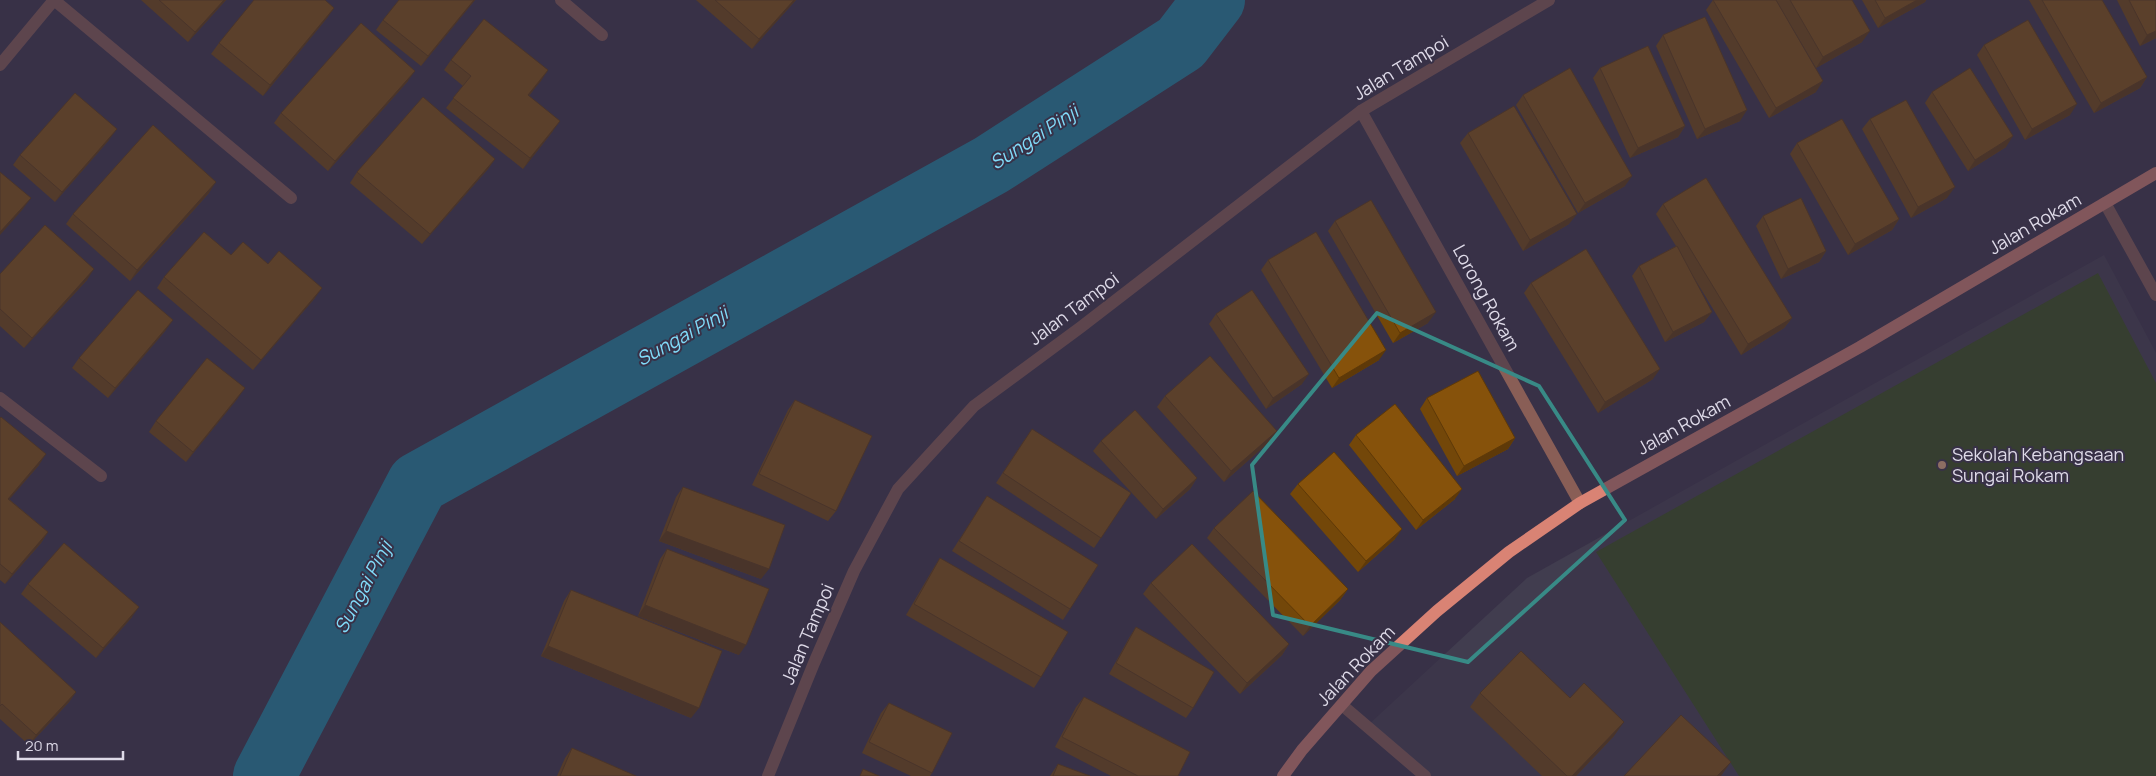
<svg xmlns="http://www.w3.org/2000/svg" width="2156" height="776" viewBox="0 0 2156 776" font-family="Manrope,sans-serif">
<rect width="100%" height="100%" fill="#383147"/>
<path fill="#413d4f" d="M2104 255 2156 353V776H1424L1366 727 1527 578Z"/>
<path fill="#334e14" d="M2098 273 2156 383V776H1739L1596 552Z"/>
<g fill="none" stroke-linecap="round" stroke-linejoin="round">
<path stroke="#178ba9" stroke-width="62" d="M264 776 418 483 991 165 1181 43 1214 0"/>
<g stroke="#895e56" stroke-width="12">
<path d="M54 0 291 198"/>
<path d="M561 0 602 35"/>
<path d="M0 65 54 0"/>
<path d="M1361 111 1580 503"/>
<path d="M2105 203 2156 295"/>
<path d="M0 398 101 476"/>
<path d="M1342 705 1425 776"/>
<path d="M768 776 814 663 854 571 898 489 974 406 1081 327 1361 111 1549 0"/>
</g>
<path stroke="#d98374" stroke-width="12" d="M1283 776 1302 750 1371 671 1437 611 1509 552 1580 503 1860 347 2156 173"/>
</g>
<g fill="#734709">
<path d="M141 0H226L188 42Z"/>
<path d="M475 0 421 66 376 30 383 20Z"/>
<path d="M696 0H796L752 49Z"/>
<path d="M1713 0 1816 92 1769 118 1706 10Z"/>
<path d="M1776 0H1852L1862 42 1816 68Z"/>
<path d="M1862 0H1926L1925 2 1878 28Z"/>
<path d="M2029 0H2102L2147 77 2140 88 2094 113Z"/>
<path d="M2117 0H2156V38L2140 46Z"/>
<path d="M334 8 327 18 263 96 211 54 219 43Z"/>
<path d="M1663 35 1740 121 1697 139 1656 46Z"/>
<path d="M1984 45 2070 115 2025 140 1977 55Z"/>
<path d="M451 60 548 70 529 96 553 131 523 169 446 108 463 86 444 70Z"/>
<path d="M1600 68 1685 126 1678 137 1630 158 1593 78Z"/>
<path d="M408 81 328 171 274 123 281 113Z"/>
<path d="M1932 92 2006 147 1968 171 1925 103Z"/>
<path d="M1523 95 1625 186 1578 213 1516 105Z"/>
<path d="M1870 119 1947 198 1911 218 1862 129Z"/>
<path d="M1468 133 1569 224 1523 251 1460 143Z"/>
<path d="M109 140 55 202 13 165 20 155Z"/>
<path d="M1797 143 1899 219 1892 230 1848 255 1790 154Z"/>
<path d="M495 159 488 169 422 244 350 183 357 172Z"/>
<path d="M209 193 130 281 66 224 73 214Z"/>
<path d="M1663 204 1792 318 1784 328 1741 355 1690 271 1712 312 1704 322 1665 342 1632 276 1639 266 1676 246 1656 214Z"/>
<path d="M1763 216 1826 251 1819 262 1781 279 1756 226Z"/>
<path d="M1335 221 1428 323 1393 343 1328 231Z"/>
<path d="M231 255 268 264 315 298 253 370 157 288 164 277Z"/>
<path d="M1268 260 1379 360 1332 388 1261 270Z"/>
<path d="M0 274 87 280 24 348 0 326Z"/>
<path d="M1531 283 1653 379 1598 413 1524 293Z"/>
<path d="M1216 314 1302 384 1266 409 1209 324Z"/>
<path d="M166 330 108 398 72 368 79 358Z"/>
<path d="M1165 396 1269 442 1224 482 1157 407Z"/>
<path d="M238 398 186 462 149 432 156 421Z"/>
<path d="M1427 398 1515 438 1508 449 1457 476 1420 409Z"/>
<path d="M795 400 836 511 828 521 752 485 788 410Z"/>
<path d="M0 418 39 465 9 499 48 532 41 543 5 584 0 580Z"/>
<path d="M1356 435 1455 499 1416 530 1349 445Z"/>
<path d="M1025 439 1131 493 1094 548 996 483Z"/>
<path d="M1101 441 1197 478 1190 489 1156 519 1093 451Z"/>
<path d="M1298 484 1395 539 1358 572 1290 494Z"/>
<path d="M683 487 761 579 659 541 676 497Z"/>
<path d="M987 496 1070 609 1063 620 952 551Z"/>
<path d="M1214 528 1348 589 1340 600 1303 636 1207 538Z"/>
<path d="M667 549 739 655 638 616 660 559Z"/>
<path d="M940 558 1041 677 1034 688 906 615 933 569Z"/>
<path d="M1151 583 1289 644 1282 655 1240 694 1143 594Z"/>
<path d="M28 584 132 617 96 658 21 594Z"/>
<path d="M571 590 691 718 541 656 564 601Z"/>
<path d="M0 622 76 692 69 702 29 745 0 719Z"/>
<path d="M1136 627 1193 708 1186 718 1109 674 1129 638Z"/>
<path d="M1480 693 1570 698 1614 736 1576 776H1542L1470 707Z"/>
<path d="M1084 697 1178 776H1111L1055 747 1076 707Z"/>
<path d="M889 703 932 773 930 776H911L862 753 881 713Z"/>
<path d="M572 748 636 776H557L565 758Z"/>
<path d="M1058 764 1090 776H1050Z"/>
</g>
<g fill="#5e3908">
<path d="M224 0H226L188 42 195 32Z"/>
<path d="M474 0H475L421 66 428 56Z"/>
<path d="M794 0H796L752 49 759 39Z"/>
<path d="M1917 0H1926L1925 2 1878 28 1885 18Z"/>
<path d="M334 8 327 18 263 96 270 85Z"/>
<path d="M1870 31 1862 42 1816 68 1823 57Z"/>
<path d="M2156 31V38L2140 46 2147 35Z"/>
<path d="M548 70 541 81 521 105 528 95Z"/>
<path d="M415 71 408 81 328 171 335 161Z"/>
<path d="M2147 77 2140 88 2094 113 2101 103Z"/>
<path d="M1823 81 1816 92 1769 118 1776 108Z"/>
<path d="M2077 104 2070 115 2025 140 2032 129Z"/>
<path d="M1747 110 1740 121 1697 139 1705 129Z"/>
<path d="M560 121 553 131 523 169 530 158Z"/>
<path d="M1685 126 1678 137 1630 158 1638 148Z"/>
<path d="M117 129 109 140 55 202 62 192Z"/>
<path d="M2013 136 2006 147 1968 171 1975 160Z"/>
<path d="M495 159 488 169 422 244 430 234Z"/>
<path d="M1632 176 1625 186 1578 213 1585 203Z"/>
<path d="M216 182 209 193 130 281 137 270Z"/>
<path d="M1955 187 1947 198 1911 218 1918 207Z"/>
<path d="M31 198 23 209 0 235V232Z"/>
<path d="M1577 214 1569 224 1523 251 1530 240Z"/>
<path d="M1899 219 1892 230 1848 255 1855 244Z"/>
<path d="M1826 251 1819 262 1781 279 1788 269Z"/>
<path d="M94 269 87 280 24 348 32 338Z"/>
<path d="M322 288 315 298 253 370 261 360Z"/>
<path d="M1436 312 1428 323 1393 343 1400 333Z"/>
<path d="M1712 312 1704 322 1665 342 1673 332Z"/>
<path d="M1792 318 1784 328 1741 355 1748 344Z"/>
<path d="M173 320 166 330 108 398 115 388Z"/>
<path d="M1386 350 1379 360 1332 388 1339 378Z"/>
<path d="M1660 369 1653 379 1598 413 1605 402Z"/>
<path d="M1309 374 1302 384 1266 409 1273 398Z"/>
<path d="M245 388 238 398 186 462 193 452Z"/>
<path d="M1277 431 1269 442 1224 482 1231 471Z"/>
<path d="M1515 438 1508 449 1457 476 1464 466Z"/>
<path d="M46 454 39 465 1 509 8 499Z"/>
<path d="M1197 478 1190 489 1156 519 1163 509Z"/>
<path d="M1462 489 1455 499 1416 530 1423 520Z"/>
<path d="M1402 529 1395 539 1358 572 1366 561Z"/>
<path d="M666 531 769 569 761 579 659 541Z"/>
<path d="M48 532 41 543 5 584 12 574Z"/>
<path d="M1348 589 1340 600 1303 636 1310 626Z"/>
<path d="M645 605 746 645 739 655 638 616Z"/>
<path d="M139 607 132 617 96 658 103 648Z"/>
<path d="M1289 644 1282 655 1240 694 1247 683Z"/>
<path d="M548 646 699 708 691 718 541 656Z"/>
<path d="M76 692 69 702 29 745 36 735Z"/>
<path d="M1624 722 1614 736 1576 776H1572Z"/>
<path d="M1731 762 1721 776H1717Z"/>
</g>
<g fill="#86520b" stroke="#5e3908">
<path d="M159 0H224L195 32Z"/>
<path d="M254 0H325L334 8 270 85 219 43Z"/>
<path d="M399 0H474L428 56 383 20Z"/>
<path d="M715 0H794L759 39Z"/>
<path d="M1713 0H1776L1823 81 1776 108Z"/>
<path d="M1790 0H1852L1870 31 1823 57Z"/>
<path d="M1875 0H1917L1885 18Z"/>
<path d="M2042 0H2102L2147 77 2101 103Z"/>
<path d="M2129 0H2156V31L2147 35Z"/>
<path d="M1705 17 1747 110 1705 129 1663 35Z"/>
<path d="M484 19 548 70 528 95 560 121 530 158 453 98 471 76 451 60Z"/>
<path d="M2028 20 2077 104 2032 129 1984 45Z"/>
<path d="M361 23 415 71 335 161 281 113Z"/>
<path d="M1648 46 1685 126 1638 148 1600 68Z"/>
<path d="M1570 68 1632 176 1585 203 1523 95Z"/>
<path d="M1970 68 2013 136 1975 160 1932 92Z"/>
<path d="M75 93 117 129 62 192 20 155Z"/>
<path d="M423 97 495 159 430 234 357 172Z"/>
<path d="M1906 100 1955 187 1918 207 1870 119Z"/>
<path d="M1514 106 1577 214 1530 240 1468 133Z"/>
<path d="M1842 119 1899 219 1855 244 1797 143Z"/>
<path d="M153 125 216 182 137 270 73 214Z"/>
<path d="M0 172 31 198 0 232Z"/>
<path d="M1706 178 1792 318 1748 344 1663 204Z"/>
<path d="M1801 198 1826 251 1788 269 1763 216Z"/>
<path d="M1371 200 1436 312 1400 333 1335 221Z"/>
<path d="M45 225 94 269 32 338 0 309V274Z"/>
<path d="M204 232 231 255 243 242 268 264 279 251 322 288 261 360 164 277Z"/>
<path d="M1316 232 1386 350 1339 378 1268 260Z"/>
<path d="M1677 246 1712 312 1673 332 1639 266Z"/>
<path d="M1586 249 1660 369 1605 402 1531 283Z"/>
<path d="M138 290 173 320 115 388 79 358Z"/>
<path d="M1252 290 1309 374 1273 398 1216 314Z"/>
<path d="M1210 356 1277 431 1231 471 1165 396Z"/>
<path d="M207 358 245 388 193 452 156 421Z"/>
<path d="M1478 371 1515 438 1464 466 1427 398Z"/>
<path d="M795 400 872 436 836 511 759 474Z"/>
<path d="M1395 404 1462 489 1423 520 1356 435Z"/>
<path d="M1135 410 1197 478 1163 509 1101 441Z"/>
<path d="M1 417 46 454 8 499 48 532 12 574 0 564V418Z"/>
<path d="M1032 429 1131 493 1101 538 1003 473Z"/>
<path d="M1334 452 1402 529 1366 561 1298 484Z"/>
<path d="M683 487 785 525 769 569 666 531Z"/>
<path d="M1253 491 1348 589 1310 626 1214 528Z"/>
<path d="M987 496 1098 565 1070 609 959 541Z"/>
<path d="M64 543 139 607 103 648 28 584Z"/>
<path d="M1192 544 1289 644 1247 683 1151 583Z"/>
<path d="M667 549 769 589 746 645 645 605Z"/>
<path d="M940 558 1068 632 1041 677 914 604Z"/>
<path d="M571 590 722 651 699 708 548 646Z"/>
<path d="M0 622 76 692 36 735 2 704 0 706Z"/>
<path d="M1136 627 1214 672 1193 708 1116 663Z"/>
<path d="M1521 651 1570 698 1584 683 1624 722 1572 776H1567L1480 693Z"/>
<path d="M1084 697 1190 752 1178 776H1138L1062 737Z"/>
<path d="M889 703 952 733 932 773 869 742Z"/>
<path d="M1681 715 1731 762 1717 776H1624Z"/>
<path d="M572 748 636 776H560Z"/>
<path d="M1058 764 1090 776H1053Z"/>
<path d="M863 769 879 776H860Z"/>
</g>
<path d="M0 0H2156V776H0ZM1377 313 1539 386 1625 520 1468 662 1273 615 1252 465Z" fill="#383147" fill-opacity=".55" fill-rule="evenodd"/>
<path fill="none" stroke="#388a86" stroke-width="4" stroke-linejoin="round" d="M1377 313 1539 386 1625 520 1468 662 1273 615 1252 465Z"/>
<circle fill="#8d6e63" stroke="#383147" stroke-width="2" cx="1942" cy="465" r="5"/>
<g text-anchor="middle" stroke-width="4" stroke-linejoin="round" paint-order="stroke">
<g font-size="18" fill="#dedae8" stroke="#383147">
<text transform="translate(1401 68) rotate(-31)" y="6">Jalan Tampoi</text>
<text transform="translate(2035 224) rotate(-30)" y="6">Jalan Rokam</text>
<text transform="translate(1486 298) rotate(61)" y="6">Lorong Rokam</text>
<text transform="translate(1074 309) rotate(-37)" y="6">Jalan Tampoi</text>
<text transform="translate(1684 425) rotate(-29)" y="6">Jalan Rokam</text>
<text transform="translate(808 634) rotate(-67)" y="6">Jalan Tampoi</text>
<text transform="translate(1356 666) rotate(-46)" y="6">Jalan Rokam</text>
</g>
<g font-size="18" fill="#dedae8" stroke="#383147" text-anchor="start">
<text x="1952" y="461">Sekolah Kebangsaan<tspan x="1952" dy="21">Sungai Rokam</tspan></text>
</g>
<g font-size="19" font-style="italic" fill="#81dbf9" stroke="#383147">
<text transform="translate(1034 137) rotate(-33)" y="7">Sungai Pinji</text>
<text transform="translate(682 336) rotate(-29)" y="7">Sungai Pinji</text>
<text transform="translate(363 587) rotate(-62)" y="7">Sungai Pinji</text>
</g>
</g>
<path d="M18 751v8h105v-8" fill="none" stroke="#dedae8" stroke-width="2.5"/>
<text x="25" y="751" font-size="15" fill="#dedae8" stroke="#383147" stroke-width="4" paint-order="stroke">20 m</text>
</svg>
